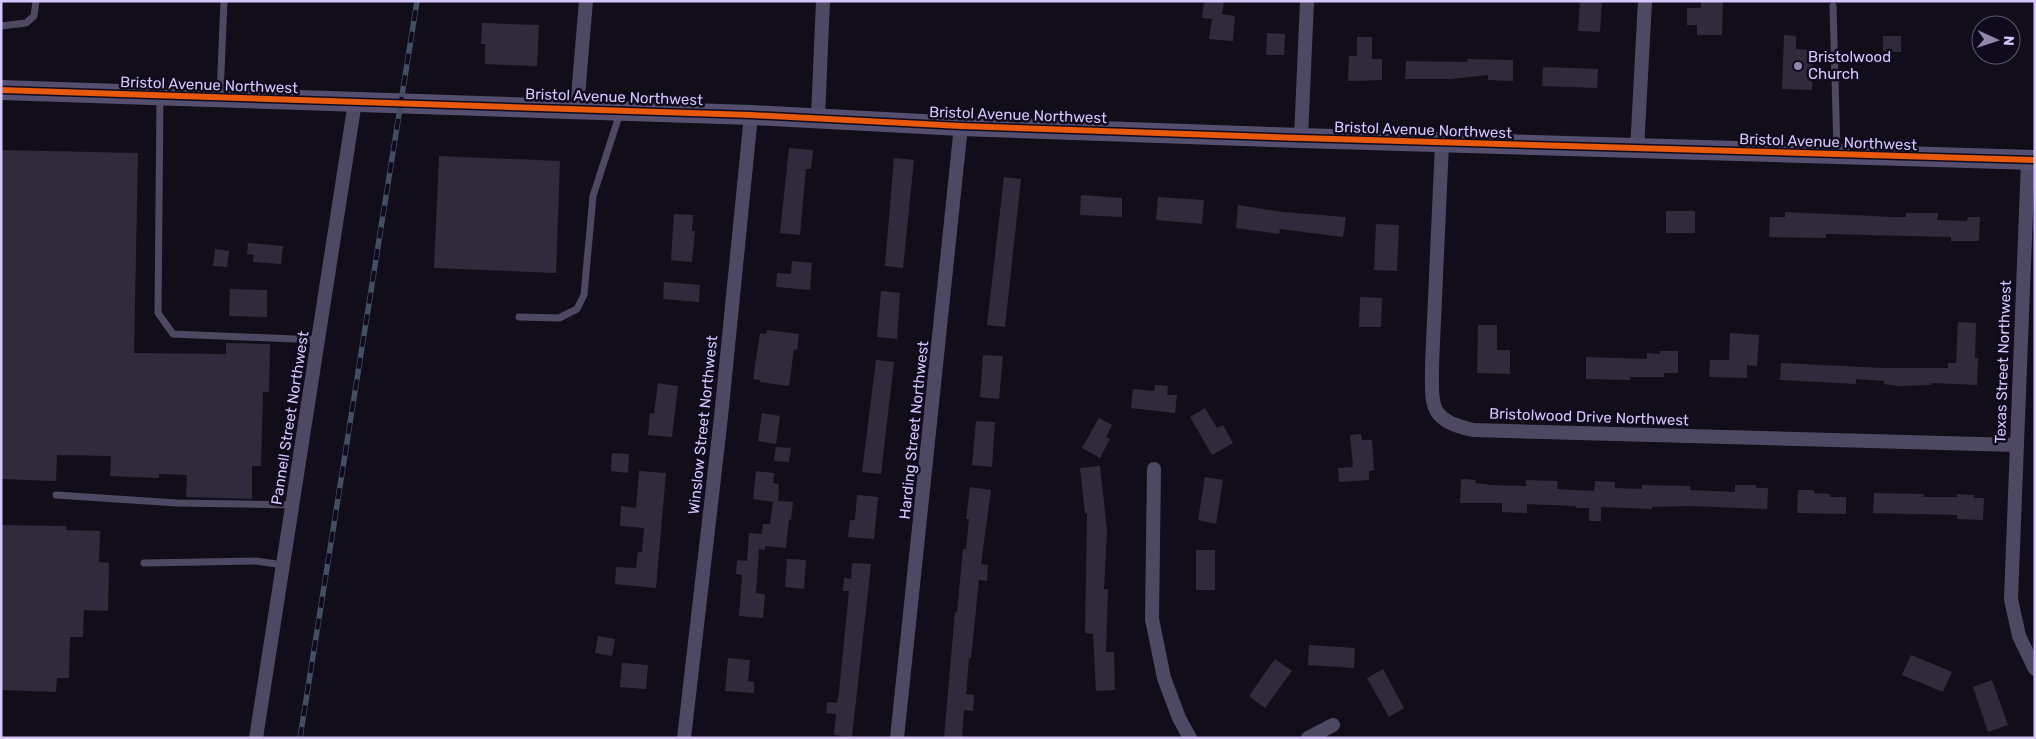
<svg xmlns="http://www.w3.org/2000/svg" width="2036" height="739" viewBox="0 0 2036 739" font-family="Rubik,sans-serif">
<rect width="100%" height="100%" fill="#110e19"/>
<g fill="#302b3c">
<path d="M1204 1H1224L1222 14 1235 16 1233 41 1209 39 1212 19 1202 18Z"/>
<path d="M1580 1H1602L1600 32 1578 31Z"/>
<path d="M1701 1H1723L1722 35H1697V25H1687V8H1701Z"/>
<path d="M482 23 539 25 537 66 485 64V44H481Z"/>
<path d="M1267 33 1285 34 1284 55H1266Z"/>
<path d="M1784 35 1796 36V49L1814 50 1812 90 1782 89Z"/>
<path d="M1883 36H1901V52L1883 51Z"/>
<path d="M1357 37H1372V59H1382V80L1348 81 1349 56H1357Z"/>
<path d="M1467 59 1513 60V81L1488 80V75L1451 79H1405L1406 61 1468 62Z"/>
<path d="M1543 67 1598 69 1597 88 1542 86Z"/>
<path d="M789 148 813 150 811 169H806L800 235 780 233Z"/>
<path d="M1 150 138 153 134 353 226 354V343L270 344 269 392H263L261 466H252V499L186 497 187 475 159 474V478L110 476 111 456 57 455 56 481 1 479Z"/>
<path d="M439 156 560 161 556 273 434 268Z"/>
<path d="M894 158 914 160 903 268 885 266Z"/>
<path d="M1004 177 1021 179 1005 327 987 325Z"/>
<path d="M1081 195 1122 198V217L1080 215Z"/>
<path d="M1158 197 1204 200 1202 224 1156 220Z"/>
<path d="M1238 205 1282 212 1346 217 1343 237 1280 229 1279 234 1236 228Z"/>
<rect x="1666" y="211" width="29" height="22"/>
<path d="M1785 212 1894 217H1906V213H1938L1937 220 1967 221 1968 217H1980L1979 241H1951V237L1826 234V238L1769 237 1770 217H1785Z"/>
<path d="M674 214 693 215 692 231H695L692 262 671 260Z"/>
<path d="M1376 224 1399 225 1397 271 1374 270Z"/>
<path d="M248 243 283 246 281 264 253 262 254 255 247 254Z"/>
<path d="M215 249 229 251 227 267 213 266Z"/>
<path d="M792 261 812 263 810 290 776 287 777 273 791 274Z"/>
<path d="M664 282 700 285 699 302 663 299Z"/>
<path d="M230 289 267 290V317L229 316Z"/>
<path d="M881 291 900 293 897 339 877 337Z"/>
<path d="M1360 297 1382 298 1381 327H1359Z"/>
<path d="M1958 322 1976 323 1975 358H1978L1977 385 1932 383 1931 385 1897 386 1884 384V381L1856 379V384L1780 380 1781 363 1884 368H1948V363H1956Z"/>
<path d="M1478 325H1497V350H1510V374L1477 373Z"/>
<path d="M767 330 799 334 797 350 794 349 789 386 760 382V380L753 379 760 333 766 334Z"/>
<path d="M1730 333 1759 335 1757 366 1747 365V378L1709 377 1710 360H1729Z"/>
<path d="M1660 351H1678V373H1664V377H1630V380L1586 379V357L1647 359V353L1660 354Z"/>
<path d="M983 355 1003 356 999 399 980 397Z"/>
<path d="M876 360 894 362 881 474 862 472Z"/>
<path d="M658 383 678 386 672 437 648 435 650 413 654 414Z"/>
<path d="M1155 385 1168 386 1167 395H1177L1175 413 1131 408 1133 389 1154 391Z"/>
<path d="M1205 408 1217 428 1223 425 1233 443 1212 455 1190 417Z"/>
<path d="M762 413 780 416 776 444 758 441Z"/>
<path d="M1099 418 1112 425 1106 437 1110 439 1100 458 1082 448Z"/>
<path d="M976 421 995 422 992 467 972 465Z"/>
<path d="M1361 434 1362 440H1372L1374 470 1369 471V480L1339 482 1338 468 1353 467 1350 435Z"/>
<path d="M776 447 791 448 789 462 774 461Z"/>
<path d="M612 453 629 454 628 473 611 471Z"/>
<path d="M1100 466 1107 530 1104 589H1108L1106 652H1114L1115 690 1096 691 1093 634 1085 633 1087 513 1085 514 1080 468Z"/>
<path d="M639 471 666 473 656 588 615 584 616 567 636 568 638 552H642L644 528 620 526 621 506 636 508Z"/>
<path d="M756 471 774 473 773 483 779 484 778 501 793 502 791 520 789 519 786 548 765 546V550L759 549 756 593 765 594 763 618 739 616 742 575 736 574 737 560 747 561 749 533 762 534 763 524H770L773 502 753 499Z"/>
<path d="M1205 477 1223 480 1216 524 1198 520Z"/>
<path d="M1461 479 1476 480 1475 483 1491 485 1526 486V480L1558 481 1557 489 1594 491 1595 481 1615 482V488L1642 489V485L1690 486V490L1735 492V485H1756V488H1768L1767 509 1690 506 1652 507V509L1601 507V521H1589V508H1576V506L1527 504V513L1502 512V503H1460Z"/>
<path d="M970 487 991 490 981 564 988 565 987 581 979 580 971 658H969L966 694 974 695 973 711 964 710 962 738H944L955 612 957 613 963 549H966L969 519H966Z"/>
<path d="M1798 490H1814V493L1830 494V497H1846V514L1797 513Z"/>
<path d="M1874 493 1924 494 1923 497H1957V494L1974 495V498H1984L1983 520 1957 519V515L1873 513Z"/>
<path d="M857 495 878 497 874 539 848 537 850 520H855Z"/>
<path d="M1 525 66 526V530L100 531 99 562 109 563 108 611 84 610 83 637H70L69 678H57L56 692 1 690Z"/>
<rect x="1196" y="550" width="19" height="40"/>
<path d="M787 559 806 560 804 589 785 587Z"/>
<path d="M852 563 871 564 852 737 834 735 836 714 826 713 827 702 837 703 839 692 849 591H843L844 578 851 579Z"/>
<path d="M598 636 615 639 612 656 595 653Z"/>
<path d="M1309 645 1355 648 1354 668 1308 665Z"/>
<path d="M1911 655 1952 672 1943 692 1902 675Z"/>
<path d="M728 658 750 660 748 681 754 682V693L725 691Z"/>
<path d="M1275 659 1292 671 1265 708 1249 696Z"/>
<path d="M622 663 648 665 646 689 620 687Z"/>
<path d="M1383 669 1404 708 1389 717 1367 678Z"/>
<path d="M1992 680 2008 725 1988 732 1973 687Z"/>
</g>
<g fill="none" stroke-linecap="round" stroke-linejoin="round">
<g stroke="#4e4963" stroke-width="7">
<path d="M1833 6 1837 151"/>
<path d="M1 26 26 23 34 16 36 1"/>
<path d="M220 95 224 1"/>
<path d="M160 96 158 313 173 334 318 340"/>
<path d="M519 317 559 318 577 309 584 295 593 196 620 113"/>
<path d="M56 495 177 503 293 505"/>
<path d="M144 563 256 561 283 565"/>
</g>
<g stroke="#4e4963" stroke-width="14">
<path d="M577 108 586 1"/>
<path d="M818 117 823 1"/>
<path d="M1301 138 1307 1"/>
<path d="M1442 143 1432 365C1432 406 1428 420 1473 430L2016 445"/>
<path d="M1637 150 1645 1"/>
<path d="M2028 160 2011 599 2019 636 2035 669"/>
<path d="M1154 469 1152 619 1164 678 1179 718 1190 738"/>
<path d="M256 738 355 102"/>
<path d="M684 738 721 417 751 115"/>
<path d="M897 738 961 126"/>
<path d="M1308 738 1333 725"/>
</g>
<path stroke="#544f6e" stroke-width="20" d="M1 90 751 115 961 126 1301 138 2035 160"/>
<defs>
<path id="rail" d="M300 738 417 1"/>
</defs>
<use href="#rail" stroke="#404f64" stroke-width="5.5"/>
<use href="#rail" stroke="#100a1d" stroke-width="4" stroke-dasharray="11" stroke-linecap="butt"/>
<defs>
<path id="cycleway" d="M1 90 751 115 961 126 1301 138 2035 160"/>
</defs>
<use href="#cycleway" stroke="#100a1d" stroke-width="9"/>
<use href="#cycleway" stroke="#e8590c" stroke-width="6"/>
</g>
<circle fill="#9086ae" stroke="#100a1d" stroke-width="2" cx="1798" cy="66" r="5"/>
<g text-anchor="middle" stroke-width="5" stroke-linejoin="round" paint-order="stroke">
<g font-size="15" fill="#d5c6ff" stroke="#100a1d" text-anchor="start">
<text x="1808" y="62">Bristolwood<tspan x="1808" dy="17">Church</tspan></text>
</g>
<g font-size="15" fill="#d5c6ff" stroke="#100a1d">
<text transform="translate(209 85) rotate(2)" y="5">Bristol Avenue Northwest</text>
<text transform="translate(614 97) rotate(2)" y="5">Bristol Avenue Northwest</text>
<text transform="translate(1018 115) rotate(2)" y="5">Bristol Avenue Northwest</text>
<text transform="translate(1423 130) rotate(2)" y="5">Bristol Avenue Northwest</text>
<text transform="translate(1828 142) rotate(2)" y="5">Bristol Avenue Northwest</text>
<text transform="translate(2003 362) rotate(-88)" y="5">Texas Street Northwest</text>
<text transform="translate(1589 417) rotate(2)" y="5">Bristolwood Drive Northwest</text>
<text transform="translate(290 418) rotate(-81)" y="5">Pannell Street Northwest</text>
<text transform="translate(703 425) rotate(-84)" y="5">Winslow Street Northwest</text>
<text transform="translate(914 430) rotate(-84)" y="5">Harding Street Northwest</text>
</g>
</g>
<rect width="2036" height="739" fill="none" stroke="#d5c6ff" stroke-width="5"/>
<g transform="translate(1996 40) rotate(93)"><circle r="24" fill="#100a1d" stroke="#5f5577"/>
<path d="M0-4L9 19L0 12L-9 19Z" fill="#9086ae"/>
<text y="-8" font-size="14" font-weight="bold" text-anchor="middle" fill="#d5c6ff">N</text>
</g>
</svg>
